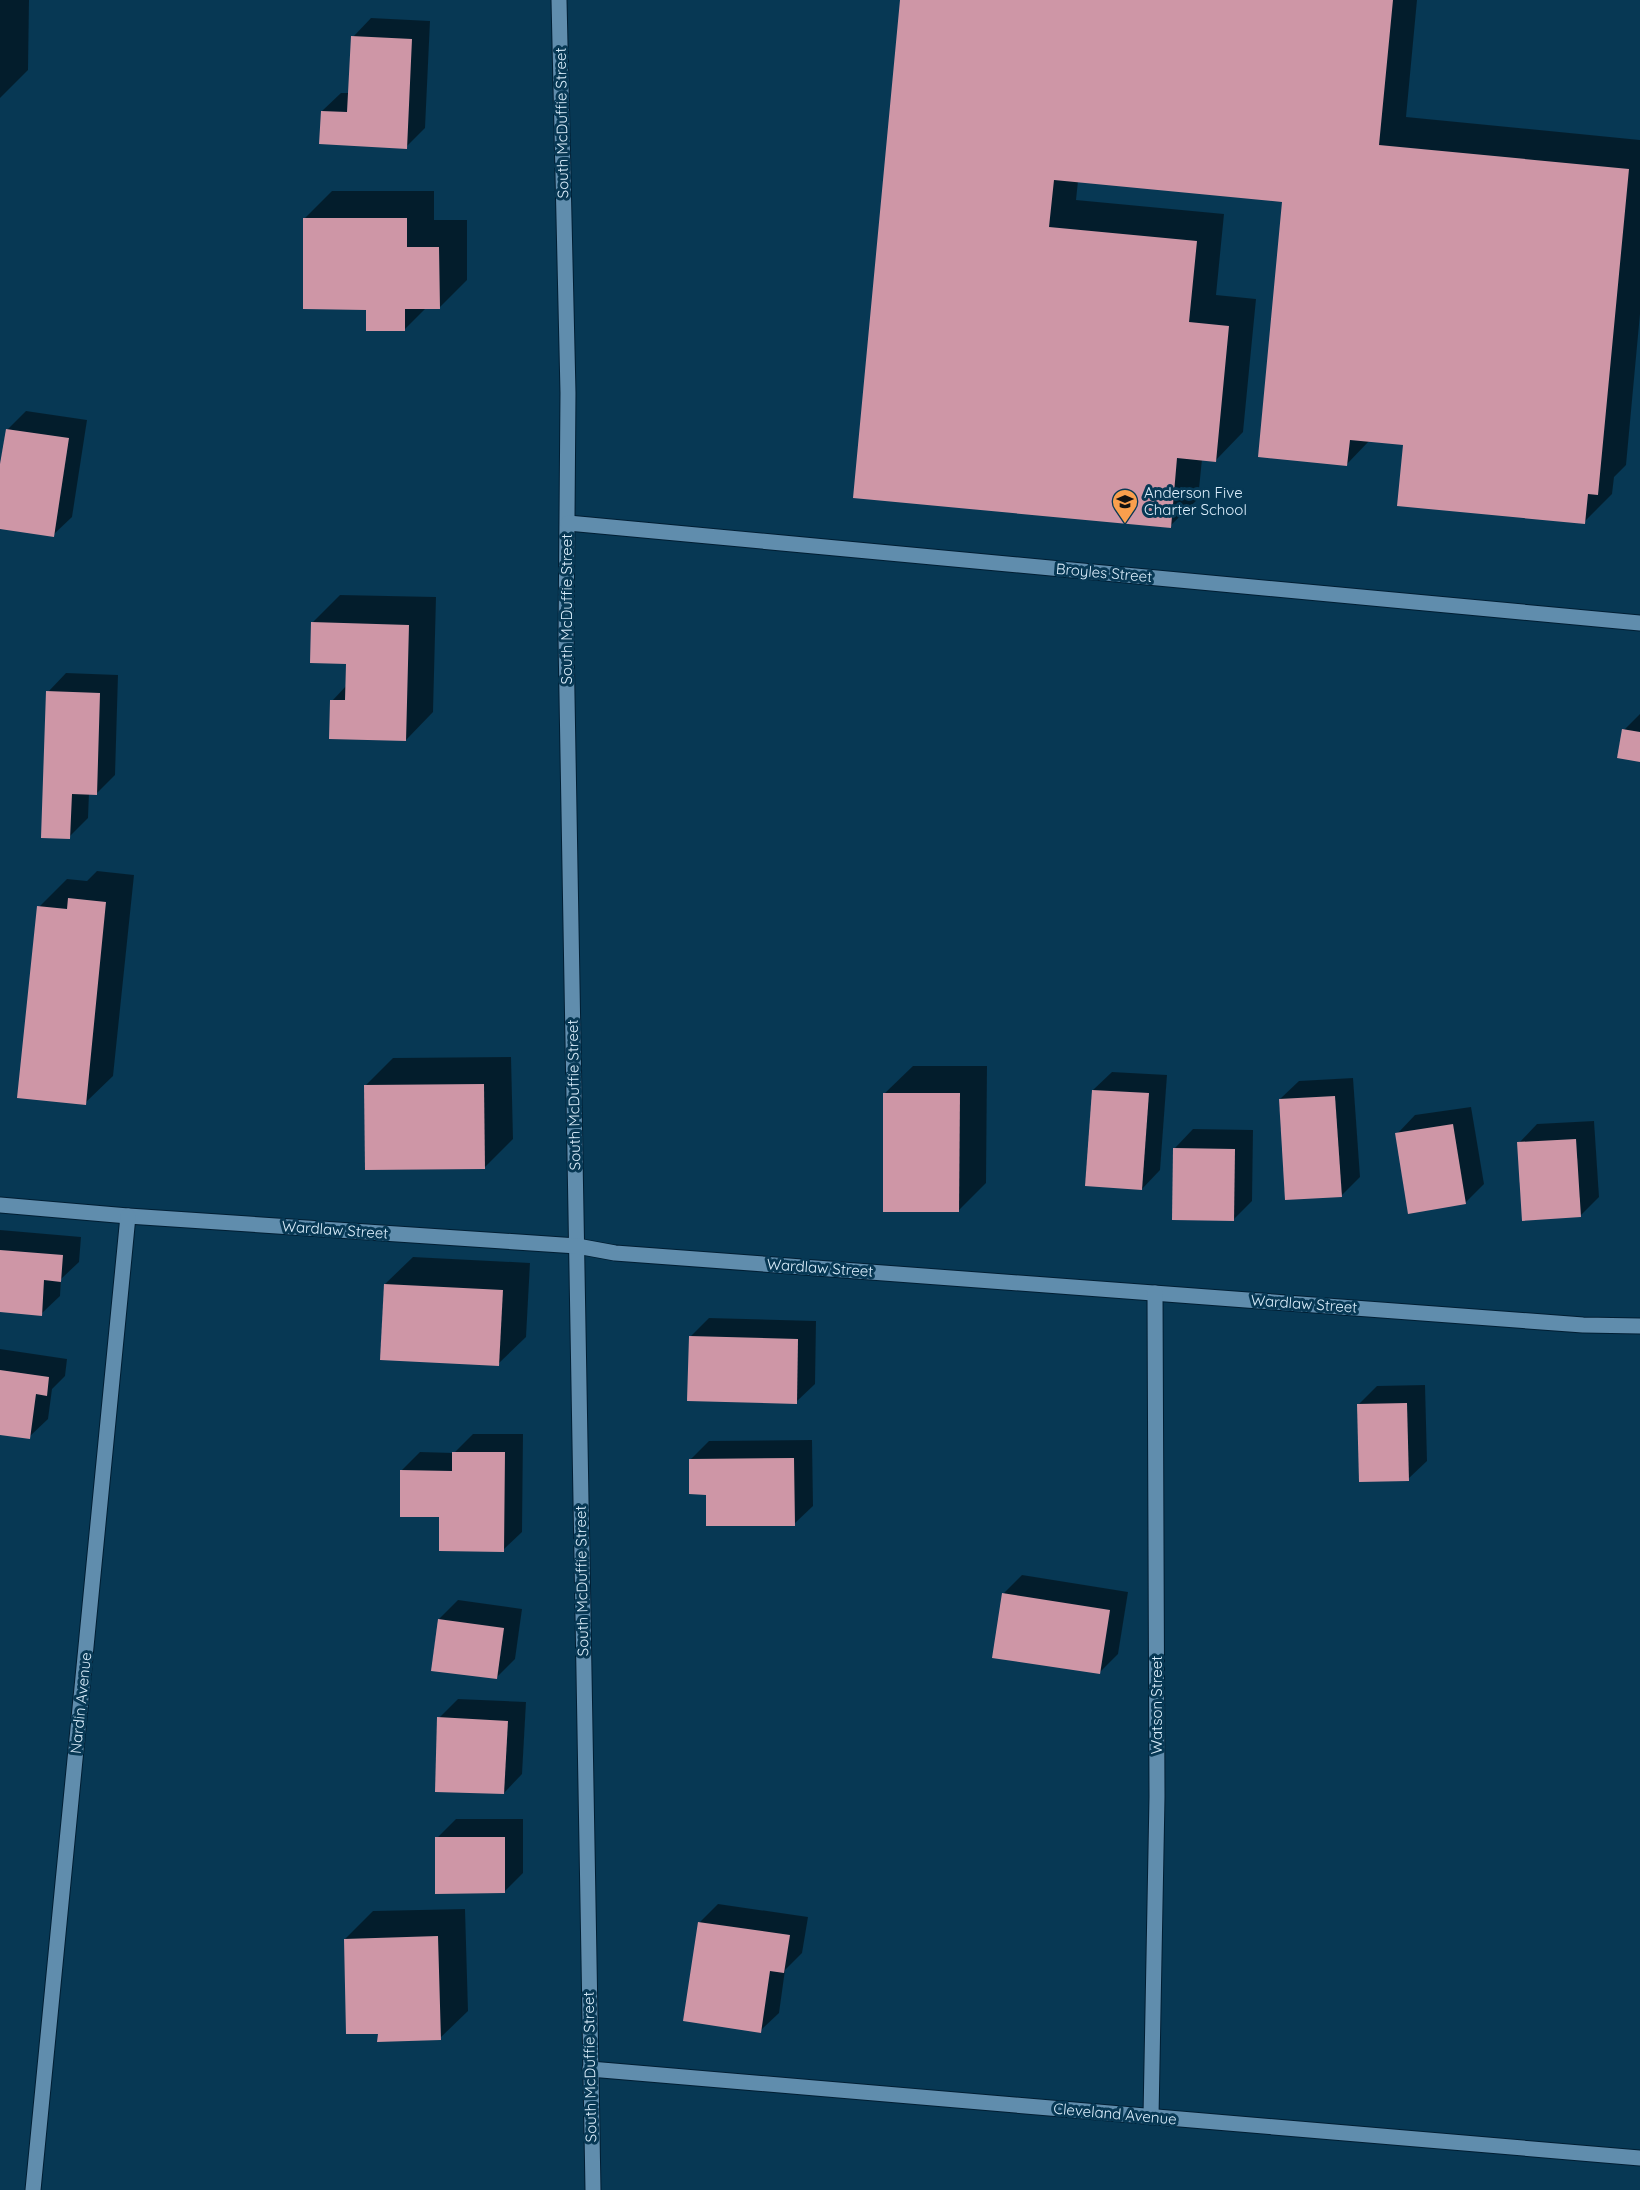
<svg xmlns="http://www.w3.org/2000/svg" width="1640" height="2190" viewBox="0 0 1640 2190" font-family="Quicksand,sans-serif">
<rect width="100%" height="100%" fill="#073854"/>
<g fill="#0007">
<path d="M0 0H29L28 70 0 98Z"/>
<path d="M902 0H1417L1406 117 1640 140V314L1626 465 1614 477 1612 494 1584 522 1405 444 1370 440 1347 464 1284 200 1078 181 1076 200 1224 214 1216 295 1256 299 1243 432 1216 460 1202 459 1198 499 1170 526Z"/>
<path d="M371 18 430 21 425 128 406 147 322 111 341 93H349L353 37Z"/>
<path d="M332 191H434V220H467V280L439 308H426L404 330 367 308 304 219Z"/>
<path d="M26 411 87 420 72 517 53 535 0 528V474L7 430Z"/>
<path d="M340 595 436 597 433 712 406 740 332 701 347 685V662L313 622Z"/>
<path d="M66 673 118 675 115 775 96 794 89 793 88 818 69 837 48 692Z"/>
<path d="M1640 714V760L1624 730Z"/>
<path d="M97 871 134 875 113 1076 85 1103 39 907 67 879 87 881Z"/>
<path d="M511 1057 513 1139 485 1167 365 1086 393 1058Z"/>
<path d="M913 1066H987L986 1183 958 1211 885 1093Z"/>
<path d="M1112 1072 1167 1075 1160 1170 1142 1189 1093 1090Z"/>
<path d="M1353 1078 1360 1177 1341 1196 1280 1099 1299 1081Z"/>
<path d="M1471 1107 1484 1184 1465 1203 1397 1134 1415 1115Z"/>
<path d="M1594 1121 1599 1197 1580 1216 1519 1143 1537 1124Z"/>
<path d="M1193 1129 1253 1130 1252 1201 1233 1220 1175 1148Z"/>
<path d="M0 1230 81 1237 79 1262 61 1279 60 1296 41 1314 0 1311Z"/>
<path d="M413 1257 530 1263 526 1337 498 1364 385 1284Z"/>
<path d="M709 1318 816 1321 815 1384 796 1402 690 1337Z"/>
<path d="M0 1349 67 1359 65 1376 52 1389 48 1419 29 1437 0 1433Z"/>
<path d="M1425 1385 1427 1461 1408 1479 1358 1405 1377 1386Z"/>
<path d="M473 1434H523L522 1532 503 1550 401 1471 420 1452 454 1453Z"/>
<path d="M812 1440 813 1506 794 1524 691 1459 709 1441Z"/>
<path d="M1022 1575 1128 1592 1118 1654 1099 1673 1004 1593Z"/>
<path d="M458 1600 522 1609 515 1659 496 1678 439 1619Z"/>
<path d="M458 1699 526 1702 522 1774 504 1793 439 1718Z"/>
<path d="M456 1819H523V1873L504 1892 437 1838Z"/>
<path d="M718 1904 808 1917 802 1953 785 1970 779 2013 760 2031 699 1923Z"/>
<path d="M465 1909 468 2011 440 2038 379 2032 345 1939 373 1911Z"/>
</g>
<g fill="#ce96a6">
<path d="M900 0H1393L1379 145 1629 169 1598 495 1588 494 1585 524 1397 506 1403 445 1350 440 1347 466 1258 457 1282 202 1054 180 1049 227 1197 241 1189 322 1229 326 1216 462 1177 458 1171 528 853 498Z"/>
<path d="M351 36 412 39 407 149 319 144 321 111 347 112Z"/>
<path d="M303 218H407V247H439L440 309H405V331H366V310L303 309Z"/>
<path d="M6 429 69 438 54 537 0 529V464Z"/>
<path d="M311 622 409 625 406 741 329 739 330 700H345L346 664 310 663Z"/>
<path d="M46 691 100 693 97 795 72 794 70 839 41 838Z"/>
<path d="M1622 729 1640 732V762L1617 758Z"/>
<path d="M68 898 106 902 86 1105 17 1098 37 906 67 909Z"/>
<path d="M484 1084 485 1169 365 1170 364 1085Z"/>
<path d="M1092 1090 1149 1093 1142 1190 1085 1186Z"/>
<path d="M883 1093H960L959 1212H883Z"/>
<path d="M1335 1096 1342 1197 1285 1200 1279 1099Z"/>
<path d="M1453 1124 1466 1204 1408 1214 1395 1133Z"/>
<path d="M1576 1139 1581 1217 1522 1221 1517 1142Z"/>
<path d="M1173 1148 1235 1149 1234 1221 1172 1220Z"/>
<path d="M0 1250 63 1255 61 1282 44 1280 42 1316 0 1312Z"/>
<path d="M384 1284 503 1290 499 1366 380 1360Z"/>
<path d="M689 1336 798 1339 797 1404 687 1401Z"/>
<path d="M0 1370 49 1377 47 1396 36 1394 30 1439 0 1435Z"/>
<path d="M1407 1403 1409 1481 1359 1482 1357 1404Z"/>
<path d="M452 1452H505L504 1552 439 1551V1517H400V1470L452 1471Z"/>
<path d="M794 1458 795 1526H706V1495L689 1494V1459Z"/>
<path d="M1002 1593 1110 1610 1100 1674 992 1658Z"/>
<path d="M438 1619 504 1628 497 1679 431 1671Z"/>
<path d="M437 1717 508 1721 504 1794 435 1792Z"/>
<path d="M435 1837H505V1893L435 1894Z"/>
<path d="M698 1922 790 1935 784 1973 770 1971 761 2033 683 2021Z"/>
<path d="M438 1936 441 2040 377 2042 378 2034H346L344 1939Z"/>
</g>
<g fill="none" stroke-linecap="round" stroke-linejoin="round">
<defs>
<g id="minor">
<path d="M559 0 568 393 566 639 593 2190"/>
<path d="M568 523 1640 623"/>
<path d="M0 1205 128 1216 577 1246 615 1253 1583 1325 1640 1326"/>
<path d="M590 2069 1640 2158"/>
<path d="M1151 2117 1157 1797 1155 1293"/>
<path d="M33 2190 128 1216"/>
</g>
</defs>
<use href="#minor" stroke="#001e33" stroke-width="17"/>
<use href="#minor" stroke="#608dad" stroke-width="15"/>
</g>
<defs>
<symbol id="school-pin" viewBox="-11 -11 22 30"><path d="M0 17L-7.5 6A9.5 9.5 0 1 1 7.5 6Z" fill="#f99f4d" stroke="#073854"/><path d="M0-5L7-2L0 1L-7-2ZM-4 1L0 2.5L4 1V4Q0 6-4 4Z" fill="#111"/></symbol>
</defs>
<g fill-rule="evenodd">
<use href="#school-pin" x="1110" y="487" width="30" height="40"/>
</g>
<g text-anchor="middle" stroke-width="6" stroke-linejoin="round" paint-order="stroke">
<g font-size="15" fill="#dbeefc" stroke="#073854">
<text transform="translate(562 123) rotate(-91)" y="5">South McDuffie Street</text>
<text transform="translate(1104 573) rotate(5)" y="5">Broyles Street</text>
<text transform="translate(567 609) rotate(-90)" y="5">South McDuffie Street</text>
<text transform="translate(574 1095) rotate(-91)" y="5">South McDuffie Street</text>
<text transform="translate(335 1230) rotate(4)" y="5">Wardlaw Street</text>
<text transform="translate(820 1268) rotate(4)" y="5">Wardlaw Street</text>
<text transform="translate(1304 1304) rotate(4)" y="5">Wardlaw Street</text>
<text transform="translate(582 1581) rotate(-91)" y="5">South McDuffie Street</text>
<text transform="translate(81 1703) rotate(-84)" y="5">Nardin Avenue</text>
<text transform="translate(1157 1705) rotate(-90)" y="5">Watson Street</text>
<text transform="translate(590 2067) rotate(-91)" y="5">South McDuffie Street</text>
<text transform="translate(1115 2114) rotate(5)" y="5">Cleveland Avenue</text>
</g>
<g font-size="15" fill="#dbeefc" stroke="#073854" text-anchor="start">
<text x="1144" y="498">Anderson Five<tspan x="1144" dy="17">Charter School</tspan></text>
</g>
</g>
</svg>
